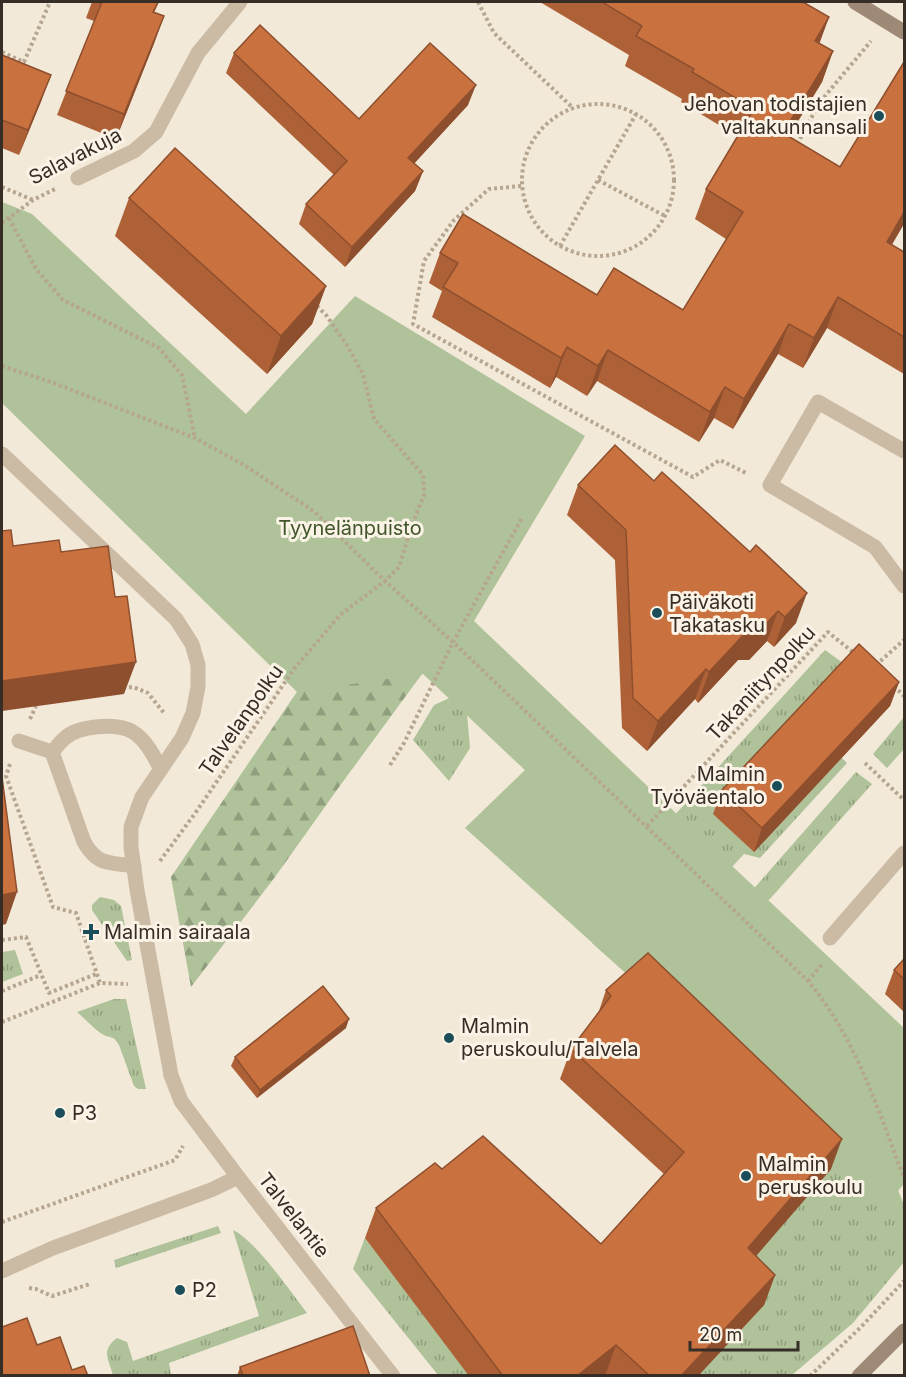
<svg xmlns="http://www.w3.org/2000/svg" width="906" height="1377" viewBox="0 0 906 1377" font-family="Inter,sans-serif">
<defs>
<pattern id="grass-tufts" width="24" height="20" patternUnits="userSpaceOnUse" patternTransform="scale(1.5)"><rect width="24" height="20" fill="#afc299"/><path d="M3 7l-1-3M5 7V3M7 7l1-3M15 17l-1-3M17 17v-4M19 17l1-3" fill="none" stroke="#8f9e7d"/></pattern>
<pattern id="forest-firs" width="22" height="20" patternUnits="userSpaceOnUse" patternTransform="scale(1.5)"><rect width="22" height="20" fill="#afc299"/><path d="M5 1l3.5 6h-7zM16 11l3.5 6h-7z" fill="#8f9e7d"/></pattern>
</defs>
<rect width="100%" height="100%" fill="#f2e9d9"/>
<g fill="url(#grass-tufts)">
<path d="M825 650 850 668 842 758 847 763 760 858 744 854 718 882 662 829Z"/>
<path d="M465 691 470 748 449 781 413 740 434 705Z"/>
<path d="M904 717V749L887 768 873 754Z"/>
<path d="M491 738 853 1076 904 1205V1262L853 1323 792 1375H698L637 983 592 943 646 884Z"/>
<path d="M856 772 872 784 769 900 756 899 750 893Z"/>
<path d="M100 897 114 900 121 906 132 960 127 961 92 910V905Z"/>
<path d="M15 950 23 974 2 982V952Z"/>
<path d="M114 999H126L146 1089H138L134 1086 119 1045C113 1035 112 1039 104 1035 97 1032 83 1017 77 1012Z"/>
<path d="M218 1226 221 1233 116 1268 114 1260Z"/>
<path d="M233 1230C256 1241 290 1291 307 1313L169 1363 171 1375H113C108 1358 101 1350 117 1338L127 1342 133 1361 259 1316Z"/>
<path d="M365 1238 469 1375H438L353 1269Z"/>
</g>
<path fill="url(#forest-firs)" d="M335 636 422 674 339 787 275 877 191 987 171 877Z"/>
<path fill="#afc299" d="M2 202 32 214 246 414 355 296 585 436 474 621 661 799 904 1028V1184L884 1206 465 828 525 770 423 674 297 692 2 403Z"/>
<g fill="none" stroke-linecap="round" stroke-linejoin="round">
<g stroke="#b6a58f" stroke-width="4" stroke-dasharray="3 3" stroke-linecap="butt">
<path d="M478 2 494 33 572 107"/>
<path d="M2 52 24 62 50 2"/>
<circle cx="598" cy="180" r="76"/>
<path d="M797 144 820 102 871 41"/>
<path d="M598 180 665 216"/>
<path d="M521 186 489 189 454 220 424 261 413 324 693 477 720 460 748 474"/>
<path d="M2 187 33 200"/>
<path d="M9 218 36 269 63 300 159 348 182 375 195 438"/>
<path d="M2 223 33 200 57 188"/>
<path d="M560 246 636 114"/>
<path d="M2 366 51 382 195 438 244 465 315 512 385 581 453 642 808 981C856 1038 878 1110 904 1178"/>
<path d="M876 665 904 640"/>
<path d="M894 686 904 696"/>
<path d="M123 688 133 687 148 693 164 713"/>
<path d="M30 719 36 706"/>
<path d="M865 763 904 800"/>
<path d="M10 764 6 776 53 907 76 913 100 983"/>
<path d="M390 765 404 743 453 642 522 518"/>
<path d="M647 826 828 632 854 653"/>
<path d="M160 861 196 812 294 669 340 615 385 581 399 567 413 522 424 495 423 475 374 419 363 374 348 347 326 315 316 305"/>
<path d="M2 940 26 937 49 993 96 974"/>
<path d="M808 981 823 963"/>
<path d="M2 991 41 975"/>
<path d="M2 1022 100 983 128 984"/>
<path d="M2 1222 175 1160 183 1146"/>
<path d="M29 1288 36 1289 52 1296 90 1284"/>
<path d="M810 1376 861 1327 904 1281"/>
</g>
<g stroke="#cbbba5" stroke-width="15">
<path d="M78 178 134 151 156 132 198 53 240 2"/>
<path d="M904 451 818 402 770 485 875 547 904 586"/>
<path d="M2 454 176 619 192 644 198 665V687L193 713 182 738 142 797 131 827V847L137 890 171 1075"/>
<path d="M19 741 52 752C56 748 60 742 65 738 78 726 117 722 133 732 146 740 153 755 161 769"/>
<path d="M52 752 84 842C98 866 108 862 134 866"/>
<path d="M830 938 904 853"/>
<path d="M2 1271 53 1248 211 1190 238 1177"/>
</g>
<path stroke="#cbbba5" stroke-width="15" d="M171 1075 181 1101 238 1177 393 1376"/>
<g stroke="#9e8976" stroke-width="15">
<path d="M855 2 904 32"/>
<path d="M859 1376 904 1331"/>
</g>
</g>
<g fill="#ae6137">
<path d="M92 2H159L154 13 155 41 116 139 57 115 94 21 86 18Z"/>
<path d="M540 2H803L829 17 819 44 833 51 822 82 789 136 892 245 904 252V374L827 328 803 368 778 354 733 429 714 418 699 442 597 381 587 396 556 377 550 388 432 317 442 291 429 283 440 253 597 295 683 310 726 239 695 219 706 189 737 136 681 102 682 99 625 66 629 55Z"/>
<path d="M234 53 359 119 468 105 414 163 423 171 415 191 345 267 299 224 306 204 334 175 226 73Z"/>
<path d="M2 55 42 99 19 155 2 148Z"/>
<path d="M129 198 326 286 312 324 267 374 115 236Z"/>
<path d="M615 445 796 623 774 647 767 641 749 660H738L698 703 695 699 647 751 622 728 615 560 567 515 578 485Z"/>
<path d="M899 682 890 706 754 852 713 814 722 790Z"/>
<path d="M904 959V1012L885 994 894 970Z"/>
<path d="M606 990 831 1169 756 1256 775 1275 764 1305 698 1376H469L365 1238 376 1208 442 1169 601 1244 664 1174 560 1079 571 1049 598 1014Z"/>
<path d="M346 1028 257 1098 231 1066 235 1057Z"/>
<path d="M240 1367 370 1376H237Z"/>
</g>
<g fill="#8d4f2d">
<path d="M164 16 155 41 116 139 124 114Z"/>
<path d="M829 17 818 47 815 41Z"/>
<path d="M833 51 822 82 772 163 783 133Z"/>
<path d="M51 75 42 99 19 155 28 130Z"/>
<path d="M476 85 468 105 401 178 408 158Z"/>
<path d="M423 171 415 191 345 267 352 247Z"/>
<path d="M904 212V224L876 272 887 242Z"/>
<path d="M326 286 312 324 267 374 281 336Z"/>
<path d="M838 297 827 328 803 368 814 338Z"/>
<path d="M789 324 778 354 733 429 744 399Z"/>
<path d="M567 347 556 377 550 388 561 358Z"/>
<path d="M608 350 597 381 587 396 598 366Z"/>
<path d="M725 387 714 418 699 442 710 412Z"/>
<path d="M807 593 796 623 774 647 785 617Z"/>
<path d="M778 611 767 641 749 660H738L698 703 709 672 749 629Z"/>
<path d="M136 662 124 694 2 711V681Z"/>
<path d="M706 669 695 699 647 751 658 721Z"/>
<path d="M899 682 890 706 754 852 762 828Z"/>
<path d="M17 892 6 924 2 925V895Z"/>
<path d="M349 1019 346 1028 257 1098 260 1090Z"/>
<path d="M842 1139 831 1169 737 1278 748 1248Z"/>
<path d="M775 1275 764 1305 698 1376H681Z"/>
<path d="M616 1345 605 1376H577Z"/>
</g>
<g fill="#ca7140" stroke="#8d4f2d" stroke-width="1.5">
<path d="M102 2H158L153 12 164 16 124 114 66 91Z"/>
<path d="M602 2H803L829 17 815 41 833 51 783 133 840 167 904 62V212L887 242 904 252V337L838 297 814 338 789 324 744 399 725 387 710 412 608 350 598 366 567 347 561 358 443 287 458 263 440 253 463 214 597 295 614 268 683 310 743 212 706 189 754 109 692 72 694 69 636 36 642 26Z"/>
<path d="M260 25 359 119 430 43 476 85 408 158 423 171 352 247 306 204 347 161 234 53Z"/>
<path d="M2 55 51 75 28 130 2 120Z"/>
<path d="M175 148 326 286 281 336 129 198Z"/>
<path d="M615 445 654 481 662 472 750 552 756 545 807 593 785 617 778 611 760 630 749 629 709 672 706 669 658 721 633 698 626 530 578 485Z"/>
<path d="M11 530 13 546 59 540 61 552 108 546 115 597 127 596 136 662 2 681V531Z"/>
<path d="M859 644 899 682 762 828 722 790Z"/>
<path d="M2 777 17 892 2 895Z"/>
<path d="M648 953 842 1139 748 1248 775 1275 681 1376H650L616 1345 577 1376H503L376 1208 435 1163 442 1169 483 1136 601 1244 684 1152 571 1049 611 996 606 990Z"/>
<path d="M904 959V979L894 970Z"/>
<path d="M323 986 349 1019 260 1090 235 1057Z"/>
<path d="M27 1318 37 1345 60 1337 72 1370 84 1366 88 1376H2V1327Z"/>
<path d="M353 1326 370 1376H243L240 1367Z"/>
</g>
<g fill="#1b4e59" stroke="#faf3e6" stroke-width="2">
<circle cx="879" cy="116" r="6"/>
<circle cx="657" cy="613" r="6"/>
<circle cx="777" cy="786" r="6"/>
<path d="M88 923h6v6h6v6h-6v6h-6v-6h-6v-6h6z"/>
<circle cx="449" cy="1038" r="6"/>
<circle cx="60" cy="1113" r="6"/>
<circle cx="746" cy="1176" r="6"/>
<circle cx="180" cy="1290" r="6"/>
</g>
<g text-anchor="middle" stroke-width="6" stroke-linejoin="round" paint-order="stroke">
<g font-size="20" fill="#362d27" stroke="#faf3e6" text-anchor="start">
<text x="867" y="111" text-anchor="end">Jehovan todistajien<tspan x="867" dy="23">valtakunnansali</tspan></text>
<text x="669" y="609">Päiväkoti<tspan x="669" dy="23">Takatasku</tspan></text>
<text x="765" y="781" text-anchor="end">Malmin<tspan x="765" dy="23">Työväentalo</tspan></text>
<text x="104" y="939">Malmin sairaala</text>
<text x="461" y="1033">Malmin<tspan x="461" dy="23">peruskoulu/Talvela</tspan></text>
<text x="72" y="1120">P3</text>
<text x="758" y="1171">Malmin<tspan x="758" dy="23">peruskoulu</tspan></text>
<text x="192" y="1297">P2</text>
</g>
<g font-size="20" fill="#362d27" stroke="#faf3e6">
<text transform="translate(75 156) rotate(-27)" y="7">Salavakuja</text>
<text transform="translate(761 683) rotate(-47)" y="7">Takaniitynpolku</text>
<text transform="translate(241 720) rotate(-55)" y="7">Talvelanpolku</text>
<text transform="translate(294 1215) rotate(52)" y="7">Talvelantie</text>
</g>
<g font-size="20" fill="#40552a" stroke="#faf3e6">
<text x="350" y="535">Tyynelänpuisto</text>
</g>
</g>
<rect width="906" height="1377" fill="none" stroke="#362d27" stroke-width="6"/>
<path d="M690 1341v9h108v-9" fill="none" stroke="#362d27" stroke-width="3"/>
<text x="699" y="1341" font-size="18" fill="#362d27" stroke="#faf3e6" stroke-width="4.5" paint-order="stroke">20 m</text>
</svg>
